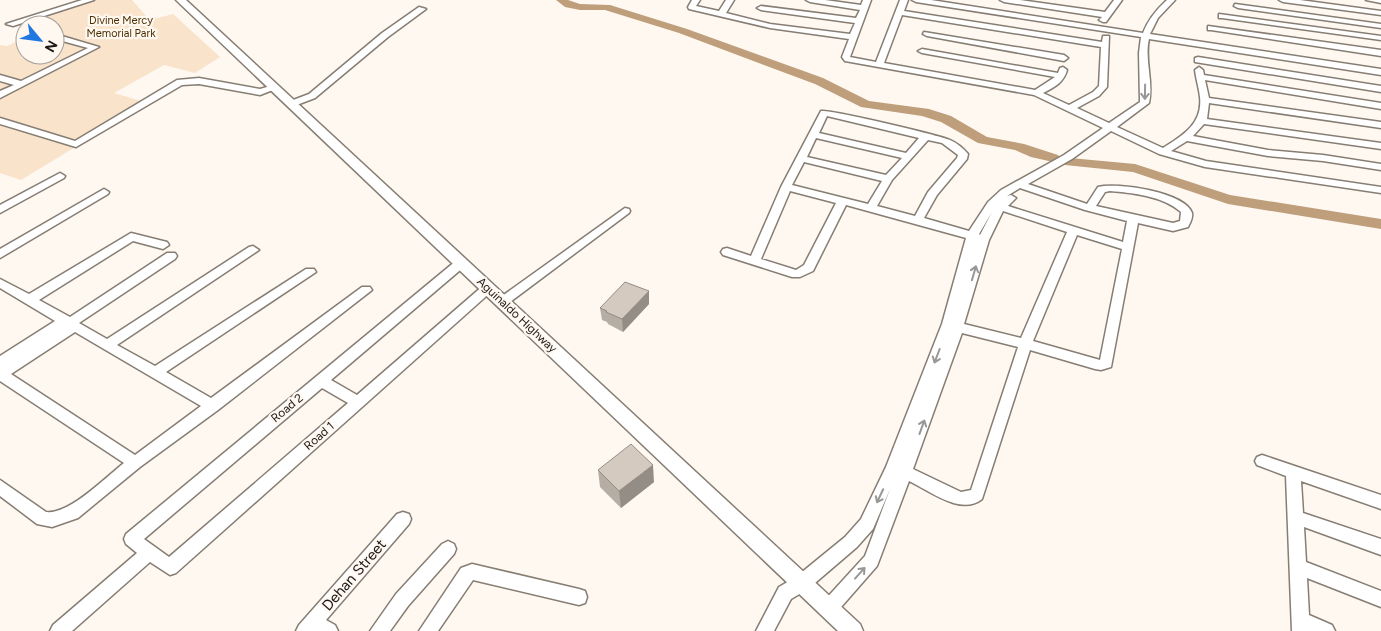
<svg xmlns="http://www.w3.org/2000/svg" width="1381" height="631" viewBox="0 0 1381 631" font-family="Figtree,sans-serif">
<rect width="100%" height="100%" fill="#fef8f1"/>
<path fill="#f9e3ca" d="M93 0H132L147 17 158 18 173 14 220 57 195 73 164 65 114 93 148 103 21 180 0 173V45L7 46 25 38V55H55V25L25 26 17 24Z"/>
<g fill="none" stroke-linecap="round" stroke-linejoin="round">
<g fill="#be9e7b" fill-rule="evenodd">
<path d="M556 0H568L580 4 610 5 687 29 823 78 869 101 929 109 951 116 987 137 1024 144 1058 155 1060 158 1053 162 1031 157 1015 150 978 143 941 122 922 116 861 107 815 84 679 33 605 10H580L565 7Z"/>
<path d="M1070 158 1135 164 1230 195 1381 219V229L1228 204 1133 172 1065 165 1063 162 1065 159Z"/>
</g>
<defs>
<g id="minor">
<path d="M82 0H94L13 26 6 24Z"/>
<path d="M692 0H700L696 6 719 11 726 0H734L726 13 770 24 850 34 855 23 761 10 757 8 761 6 856 18 860 10 810 2 806 0H825L861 5 863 0H871L850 57 876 62 900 0H908L904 11 1102 42 1103 36H1109L1107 87 1099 96 1077 108 1109 123 1140 102 1139 53 1141 37 916 2 912 0H931L1143 33C1148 20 1156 10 1167 0H1175L1158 18 1150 34 1381 69V75L1149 39C1144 60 1154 82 1149 103L1117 127 1163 148C1182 136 1203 124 1200 97 1199 88 1196 79 1195 70L1199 67 1203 70 1204 75 1381 103V109L1205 80 1209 98 1381 122V128L1209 103 1207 119 1381 143V149L1204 124 1193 136 1268 150 1323 155 1381 164V170L1323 161 1268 156 1187 141 1171 151 1206 161 1381 187V193L1205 167 1159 154 1111 131 1072 159 1028 184 1087 204 1098 187C1117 182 1185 192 1192 213 1193 218 1190 223 1188 227L1173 231 1138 223 1111 367 1101 370 1095 369 1030 350 982 499C961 516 930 491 909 481L877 566 835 614 829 616 823 614 820 608 823 602 865 556 890 489 873 529 857 547 808 589 791 599 774 631H756L779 587 796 577 845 537 861 519 886 467 931 352 942 324 966 238 846 205 813 271 800 277H792L723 255 721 252 723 249 727 248 751 256 781 187 821 111C829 109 939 135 950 140 957 143 963 148 968 154L967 159 937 195 924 218 969 231 988 202 1001 190 1064 155 1103 128 1034 95 845 61 842 57 849 39 770 28 689 9 688 7ZM902 15 1101 47 1099 86 1093 92 1069 105 1043 93C1055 87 1064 82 1067 70L1063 67 1060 68 1058 73 922 49 918 51 922 53 1055 77 1035 90 884 63ZM827 116 919 138 906 153 819 133ZM816 138 902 158 886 175 807 157ZM928 140 942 143 958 155 957 158 928 192 915 216 877 206 892 180ZM804 162 882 181 868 204 792 185ZM1020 188 1085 210 1127 221 1123 242 1008 206 1016 198 1011 195 1007 196ZM790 191 836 203 804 265 796 270 761 259ZM1110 191C1133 193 1163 196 1181 212L1180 221 1173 223 1096 206 1105 192ZM1003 211 1067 232 1021 338 964 324 989 240ZM992 212 980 235 979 234ZM1077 235 1122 249 1100 360 1033 341ZM962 333 1018 347 971 490 961 492 913 469Z"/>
<path d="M1000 0H1020L1105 12 1114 0H1122L1106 22H1103L1099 20 1102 17 1004 2Z"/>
<path d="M1279 0H1300L1381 11V15L1283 2Z"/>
<path d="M1366 0H1381V3Z"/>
<path d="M1235 4 1381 24V28L1238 8 1234 6Z"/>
<path d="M419 7 426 9 388 37 315 98 294 106H288V102L309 94 382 33Z"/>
<path d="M1219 14 1381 36V40L1222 18H1219Z"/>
<path d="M1208 26 1381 50V56L1211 30H1208Z"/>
<path d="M924 32 1064 55 1068 58 1064 61 927 36 923 34Z"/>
<path d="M55 34 99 47 0 98V91L14 85 0 81V75L21 81 88 48 55 39Z"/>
<path d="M1198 57 1381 86V92L1195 62V58Z"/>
<path d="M199 78 260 89 274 85 278 88 260 95 199 84 182 85 76 147 0 124V118L75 141 177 80Z"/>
<path d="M60 173 65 176 64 178 0 213V205Z"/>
<path d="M104 189 109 192 108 194 0 258V249Z"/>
<path d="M625 208 629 209 630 211 629 213 506 305H498L496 302 498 299Z"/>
<path d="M131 233 167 242 169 245 163 249 133 241 39 300 70 317 167 253H175L177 256 175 259 79 323 107 339 249 247 253 246 259 250 117 345 155 366 306 269H314L316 272 166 372 211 398 362 287H370L372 290 218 410 140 467 78 518 52 527 37 524 0 496V480L46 512C69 515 106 477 124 463L0 381V356L55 321 0 288V279L29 294ZM75 332 201 406 135 455 11 374Z"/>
<path d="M461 259 467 263 465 266 331 380 357 395 484 285H492L494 288 492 291 176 573 170 575 150 562 72 631H50L53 625 137 553 126 544 124 539 126 534 457 260ZM322 388 348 403 169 557 144 539Z"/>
<path d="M1262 455 1381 495V509L1301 481 1303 513 1381 539V555L1304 527 1306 562 1381 591V607L1307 578 1309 615 1332 625 1335 631H1292L1286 476 1257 465 1255 461 1257 457Z"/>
<path d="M403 512 409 514 411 519 409 524 326 620 335 625 338 631H296L299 625 397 514Z"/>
<path d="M448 541 454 544 456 549 454 554 408 606 390 631H370L396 594 442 544Z"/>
<path d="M472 564 579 589 585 591 587 597 585 603 579 605 473 580 438 631H419L461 568Z"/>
</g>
<path id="major" d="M176 0H186L860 624 863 631H838Z"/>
</defs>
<use href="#minor" stroke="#867d73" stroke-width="3"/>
<use href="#major" stroke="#867d73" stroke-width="3"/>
<use href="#minor" fill="#fff" fill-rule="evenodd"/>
<use href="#major" fill="#fff" fill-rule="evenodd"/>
</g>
<g fill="#b6aea4">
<path d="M649 304 623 332 608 324 607 322 602 320 600 308Z"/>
<path d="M598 470 654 482 621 508 600 487Z"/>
</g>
<g fill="#948d86">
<path d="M649 291V304L623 332 622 319Z"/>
<path d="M653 465 654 482 621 508 619 491Z"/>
</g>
<g fill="#d4cabf" stroke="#948d86">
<path d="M625 282 649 291 622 319 606 312 607 311 600 308Z"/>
<path d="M631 444 653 465 619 491 598 470Z"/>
</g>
<defs><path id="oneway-shaft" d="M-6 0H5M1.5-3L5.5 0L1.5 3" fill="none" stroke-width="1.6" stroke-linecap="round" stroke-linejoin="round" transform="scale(1.25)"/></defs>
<g stroke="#989795">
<use href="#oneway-shaft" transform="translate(1145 92) rotate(91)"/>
<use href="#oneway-shaft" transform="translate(974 273) rotate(-74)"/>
<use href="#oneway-shaft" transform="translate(937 356) rotate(111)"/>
<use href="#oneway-shaft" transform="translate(922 427) rotate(-70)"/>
<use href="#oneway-shaft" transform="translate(880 496) rotate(115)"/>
<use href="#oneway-shaft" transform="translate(860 573) rotate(-48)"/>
</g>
<g text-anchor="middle" stroke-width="4.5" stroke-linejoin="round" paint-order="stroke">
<g font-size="11" fill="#4d2e00" stroke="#fef8f1">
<text x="121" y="24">Divine Mercy<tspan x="121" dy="13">Memorial Park</tspan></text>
</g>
<g font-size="12" fill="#1b1713" stroke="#fef8f1">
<text transform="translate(517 315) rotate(43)" y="4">Aguinaldo Highway</text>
<text transform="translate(287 408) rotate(-40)" y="4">Road 2</text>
<text transform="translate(319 436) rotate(-41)" y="4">Road 1</text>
</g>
<g font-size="15" fill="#1b1713" stroke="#fef8f1">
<text transform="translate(354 575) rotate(-49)" y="5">Dehan Street</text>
</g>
</g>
<g transform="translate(40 40) rotate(119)"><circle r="24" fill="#fef8f1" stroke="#a39e98"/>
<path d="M0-4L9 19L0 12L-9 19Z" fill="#2177e1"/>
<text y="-8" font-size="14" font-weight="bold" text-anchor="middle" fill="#1b1713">N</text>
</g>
</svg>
